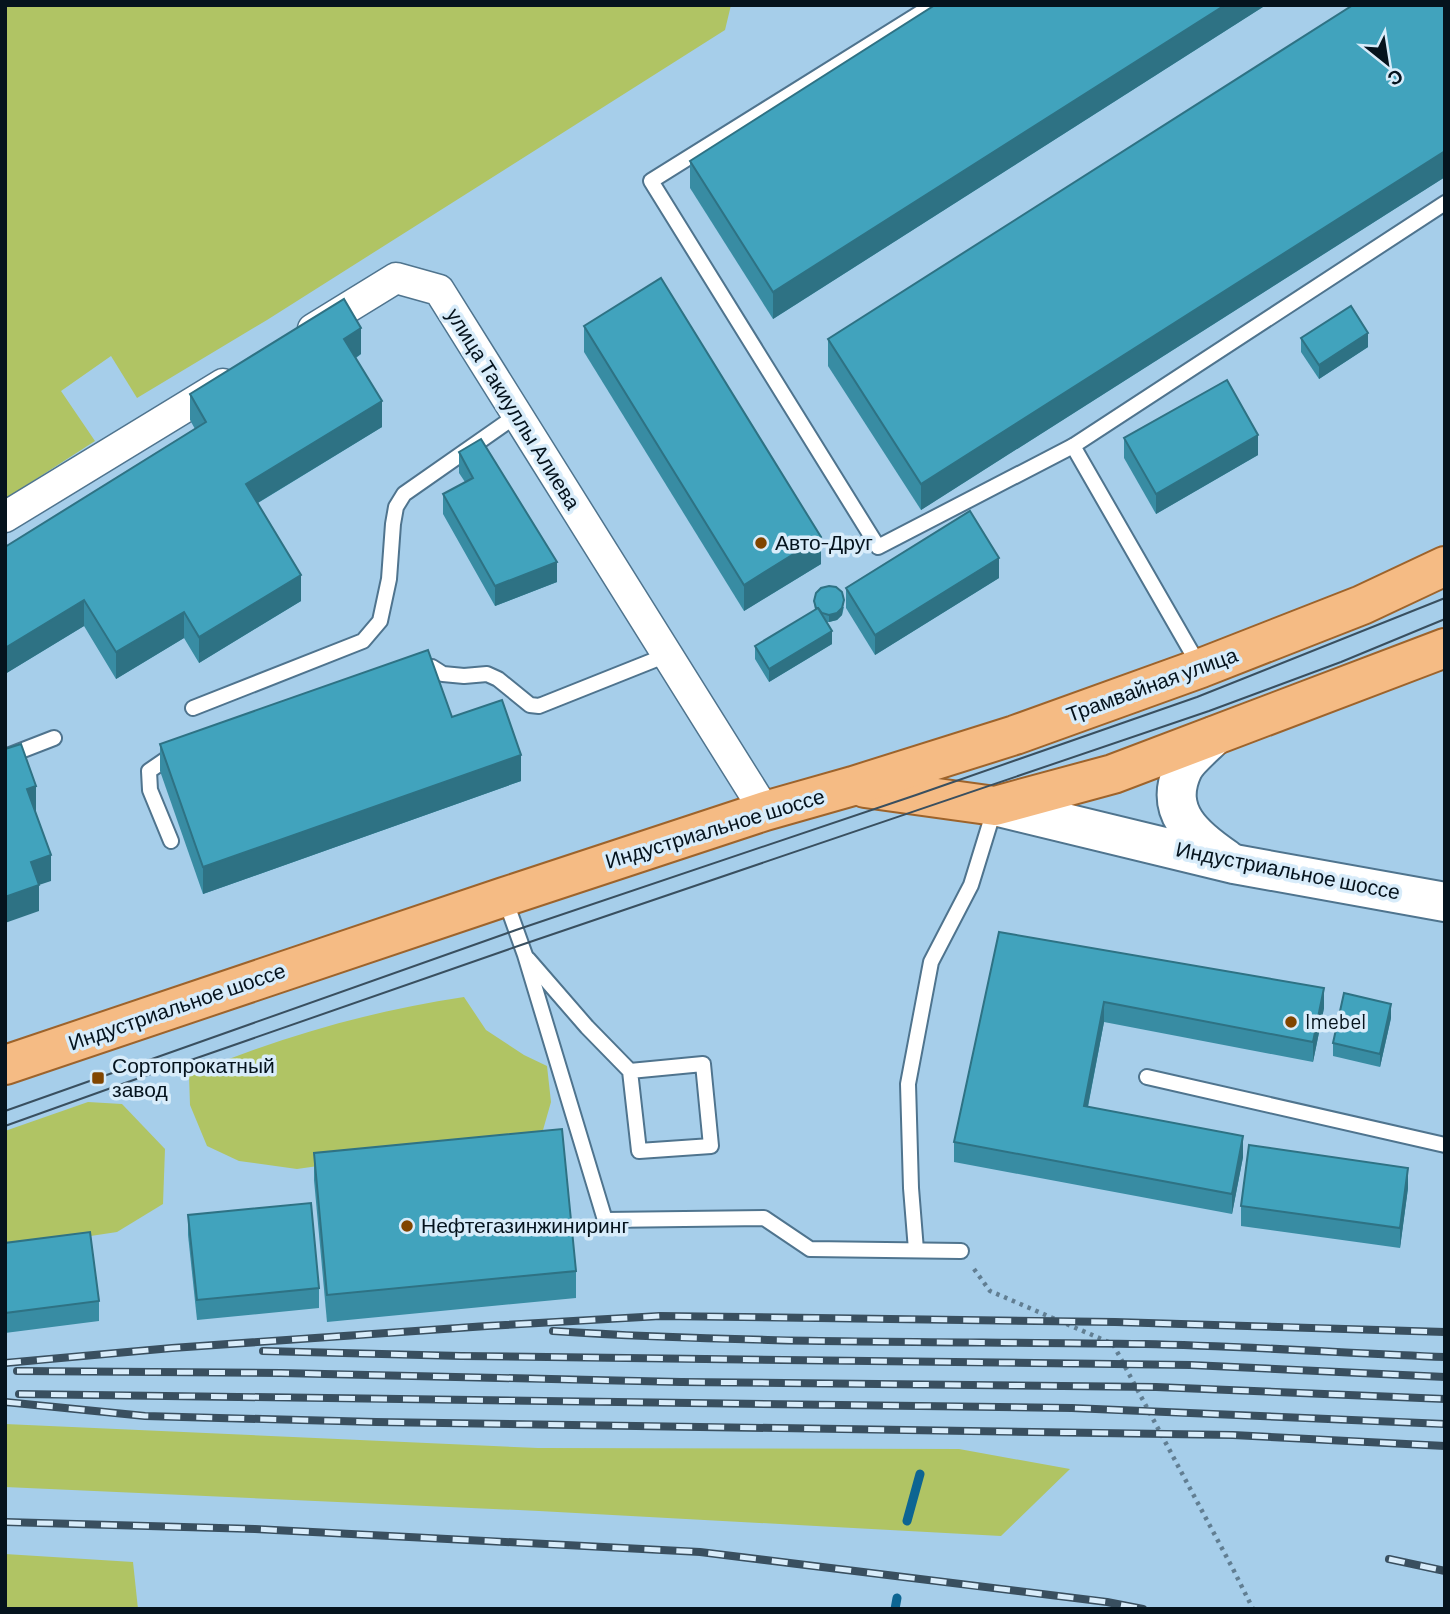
<svg xmlns="http://www.w3.org/2000/svg" width="1450" height="1614" viewBox="0 0 1450 1614" font-family="Barlow,sans-serif">
<rect width="100%" height="100%" fill="#a6ceea"/>
<g fill="#b0c464">
<path d="M5 5H731L725 30 267 320 137 398 111 356 61 391 95 441 5 499Z"/>
<path d="M464 997 486 1030 524 1055 547 1066 551 1102 543 1130 507 1139 297 1169 239 1161 207 1146 190 1105 189 1075C276 1038 370 1011 464 997Z"/>
<path d="M88 1102 122 1104 165 1149 163 1204 117 1232 5 1249V1131Z"/>
<path d="M5 1424 538 1448 959 1449 1070 1469 1001 1536 539 1511 5 1487Z"/>
<path d="M5 1554 133 1562 138 1609H5Z"/>
</g>
<g fill="none" stroke-linecap="round" stroke-linejoin="round">
<g stroke="#0d6592" stroke-width="9">
<path d="M907 1521 920 1474"/>
<path d="M895 1609 897 1598"/>
</g>
<defs>
<g id="lane">
<path d="M933 5 651 181 878 547 1073 446 1445 203"/>
<path d="M1073 446 1200 667"/>
<path d="M418 668 432 667 443 674 464 676 487 674 498 679 530 705 539 706 667 655"/>
<path d="M193 708 363 641 380 621 389 579 393 524 396 507 404 494 517 415"/>
<path d="M5 757 54 738"/>
<path d="M171 841 150 790 149 771 165 760 175 756"/>
<path d="M505 899 525 955 605 1220 764 1218 810 1249 961 1251"/>
<path d="M528 959 587 1027 630 1071 639 1151 711 1146 703 1064 630 1071"/>
<path d="M1147 1077 1445 1145"/>
<path d="M916 1250 911 1188 908 1084 931 962 971 885 995 807"/>
</g>
<g id="street">
<path d="M313 329 396 278 439 290 765 811"/>
<path d="M5 517 223 384"/>
</g>
<g id="secondary">
<path d="M1214 736C1205 745 1188 759 1183 769 1163 812 1194 837 1226 859"/>
<path d="M995 806 1234 864 1445 902"/>
</g>
<g id="primary">
<path d="M865 788 995 806 1113 774 1445 648"/>
<path d="M5 1065 504 897 765 811 853 786 1015 735 1201 668 1362 605 1445 566"/>
</g>
</defs>
<use href="#lane" stroke="#4f748e" stroke-width="18"/>
<use href="#street" stroke="#4f748e" stroke-width="33"/>
<use href="#secondary" stroke="#4f748e" stroke-width="42"/>
<use href="#primary" stroke="#9d632b" stroke-width="42"/>
<path stroke="#617e92" stroke-width="4.5" stroke-dasharray="3.5 5" stroke-linecap="butt" d="M974 1269 990 1291 1113 1344 1233 1569 1253 1609"/>
<use href="#lane" stroke="#fff" stroke-width="14"/>
<use href="#street" stroke="#fff" stroke-width="30"/>
<use href="#secondary" stroke="#fff" stroke-width="38"/>
<use href="#primary" stroke="#f5bb84" stroke-width="38"/>
<g stroke="#394f5f" stroke-width="2">
<path d="M5 1111 516 930 916 795 1197 697 1445 598"/>
<path d="M5 1126 125 1083 521 945 1209 711 1341 662 1445 619"/>
</g>
<defs>
<g id="rail">
<path d="M553 1331C750 1344 947 1341 1144 1344 1244 1346 1345 1353 1445 1357"/>
<path d="M263 1351 461 1356 1191 1365 1445 1377"/>
<path d="M5 1363 172 1348 487 1326 660 1316 1115 1322 1445 1332"/>
<path d="M17 1371 281 1373 681 1382 1156 1387 1445 1399"/>
<path d="M19 1394 1072 1408 1445 1424"/>
<path d="M5 1402 145 1416 376 1422 1233 1435 1445 1446"/>
<path d="M5 1522 255 1529 700 1552 1107 1602 1143 1609"/>
<path d="M1389 1559 1445 1571"/>
</g>
</defs>
<use href="#rail" stroke="#394f5f" stroke-width="8"/>
<use href="#rail" stroke="#d8ecfa" stroke-width="5" stroke-dasharray="16" stroke-linecap="butt"/>
</g>
<g fill="#388ca3">
<path d="M935 5H1266L773 319 690 188V161Z"/>
<path d="M1445 5V177L921 510 828 366V339Z"/>
<path d="M584 326 821 564 744 611 584 352Z"/>
<path d="M1301 338 1368 347 1319 379 1301 352Z"/>
<path d="M361 354 356 358 382 427 258 503 301 601 199 663 184 638 116 679 84 626 5 674 195 429 190 420V394Z"/>
<path d="M1124 438 1258 455 1156 514 1124 458Z"/>
<path d="M459 452 557 582 495 606 443 514V494L465 482 459 473Z"/>
<path d="M999 578 875 655 846 608V588Z"/>
<path d="M814 601 844 607 842 615 837 620 829 622H827L832 644 769 682 755 659V646L815 610Z"/>
<path d="M452 717 521 781 203 894 160 771V744Z"/>
<path d="M999 932 1324 1008 1313 1062 1104 1022 1088 1107 1243 1157 1232 1214 954 1162V1142Z"/>
<path d="M1391 1018 1380 1067 1333 1056V1043Z"/>
<path d="M314 1153 576 1271V1298L327 1322 314 1180Z"/>
<path d="M1408 1188 1400 1248 1241 1226V1206Z"/>
<path d="M188 1215 319 1288V1308L197 1320 188 1235Z"/>
<path d="M5 1243 99 1301V1321L5 1333Z"/>
</g>
<g fill="#2e7284">
<path d="M1225 5H1266L773 319V292Z"/>
<path d="M1445 151V177L921 510V484Z"/>
<path d="M361 328V354L344 365V339Z"/>
<path d="M1368 333V347L1319 379V365Z"/>
<path d="M382 401V427L246 510V484Z"/>
<path d="M1258 435V455L1156 514V494Z"/>
<path d="M821 537V564L744 611V585Z"/>
<path d="M999 558V578L875 655V635Z"/>
<path d="M557 562V582L495 606V586Z"/>
<path d="M301 575V601L199 663V637Z"/>
<path d="M84 600V626L5 674V648Z"/>
<path d="M844 600 842 615 837 620 829 622V615Z"/>
<path d="M184 612V638L116 679V652Z"/>
<path d="M832 631V644L769 682V669Z"/>
<path d="M521 755V781L203 894V867Z"/>
<path d="M36 786V812L27 816V789Z"/>
<path d="M51 855V881L39 885V911L5 923V897L31 862Z"/>
<path d="M1324 988V1008L1313 1062V1042Z"/>
<path d="M1104 1002V1022L1084 1126V1106Z"/>
<path d="M1391 1004V1018L1380 1067V1054Z"/>
<path d="M1243 1136V1157L1232 1214V1194Z"/>
<path d="M1408 1168V1188L1400 1248V1228Z"/>
</g>
<g fill="#41a3bd" stroke="#2e7284" stroke-width="2">
<path d="M935 5H1225L773 292 690 161Z"/>
<path d="M1353 5H1445V151L921 484 828 339Z"/>
<path d="M661 278 821 537 744 585 584 326Z"/>
<path d="M344 299 361 328 344 339 382 401 246 484 301 575 199 637 184 612 116 652 84 600 5 648V547L206 422 190 394Z"/>
<path d="M1351 306 1368 333 1319 365 1301 338Z"/>
<path d="M1227 380 1258 435 1156 494 1124 438Z"/>
<path d="M481 439 557 562 495 586 443 494 473 478 459 452Z"/>
<path d="M970 511 999 558 875 635 846 588Z"/>
<path d="M829 586 836 587 842 592 844 600 842 608 837 613 829 615 822 613 818 608H816L814 601 816 593 821 588Z"/>
<path d="M818 608 832 631 769 669 755 646Z"/>
<path d="M428 650 452 717 502 700 521 755 203 867 160 744Z"/>
<path d="M21 744 36 786 27 789 51 855 31 862 39 885 5 897V749Z"/>
<path d="M999 932 1324 988 1313 1042 1104 1002 1084 1106 1243 1136 1232 1194 954 1142Z"/>
<path d="M1344 993 1391 1004 1380 1054 1333 1043Z"/>
<path d="M562 1129 576 1271 327 1295 314 1153Z"/>
<path d="M1249 1145 1408 1168 1400 1228 1241 1206Z"/>
<path d="M311 1203 319 1288 197 1300 188 1215Z"/>
<path d="M90 1232 99 1301 5 1313V1243Z"/>
</g>
<g fill="#814500" stroke="#d8ecfa" stroke-width="2.5">
<circle cx="761" cy="543" r="7"/>
<circle cx="1291" cy="1022" r="7"/>
<rect x="91" y="1071" width="14" height="14" rx="3.5"/>
<circle cx="407" cy="1226" r="7"/>
</g>
<g text-anchor="middle" stroke-width="7" stroke-linejoin="round" paint-order="stroke">
<g font-size="21" fill="#05131d" stroke="#d8ecfa">
<text transform="translate(513 409) rotate(58)" y="7">улица Такиуллы Алиева</text>
<text transform="translate(1152 685) rotate(-20)" y="7">Трамвайная улица</text>
<text transform="translate(715 829) rotate(-17)" y="7">Индустриальное шоссе</text>
<text transform="translate(1288 871) rotate(11)" y="7">Индустриальное шоссе</text>
<text transform="translate(177 1007) rotate(-19)" y="7">Индустриальное шоссе</text>
</g>
<g font-size="21" fill="#05131d" stroke="#d8ecfa" text-anchor="start">
<text x="775" y="550">Авто-Друг</text>
<text x="1305" y="1029">Imebel</text>
<text x="112" y="1073">Сортопрокатный<tspan x="112" dy="24">завод</tspan></text>
<text x="421" y="1233">Нефтегазинжиниринг</text>
</g>
</g>
<rect width="1450" height="1614" fill="none" stroke="#05131d" stroke-width="14"/>
<g transform="translate(1387 63) rotate(150)" stroke="#d8ecfa" stroke-width="5" paint-order="stroke">
<path d="M0-5L12 26L0 18L-12 26Z" fill="#05131d"/>
<text y="-10" font-size="19" font-weight="bold" text-anchor="middle" fill="#05131d">С</text>
</g>
</svg>
